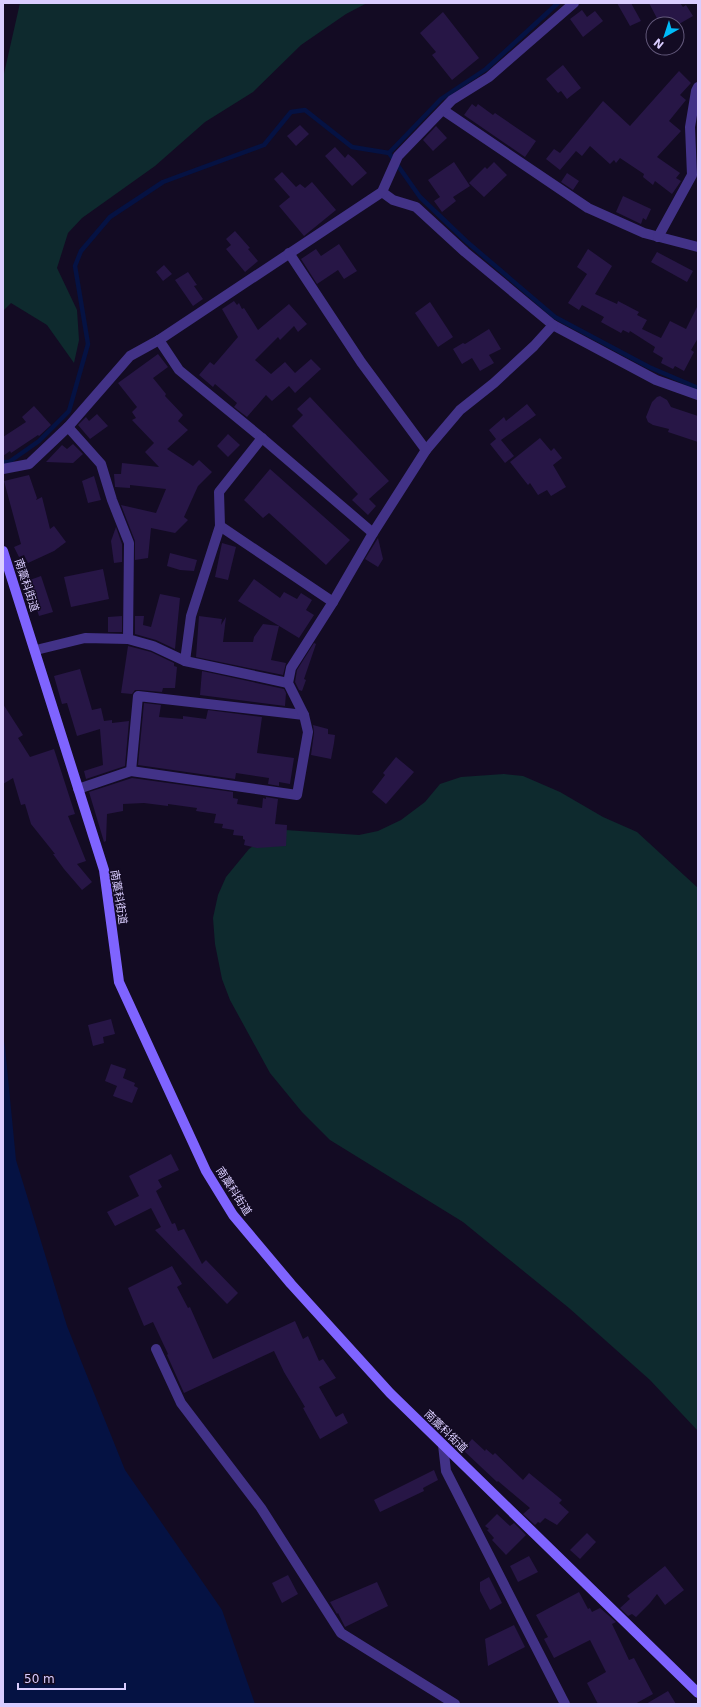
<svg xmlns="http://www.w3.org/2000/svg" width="701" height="1707" viewBox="0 0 701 1707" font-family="'DejaVu Sans','Noto Sans JP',sans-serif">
<rect width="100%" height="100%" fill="#130b23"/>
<g fill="#0e2a2e">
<path d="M20 3H367L346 14 301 45 253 92 205 122 155 166 82 218 68 233 57 268 77 310 79 340 74 363 47 325 11 303 3 311V78Z"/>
<path d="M504 774 523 776 560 792 603 817 637 832 698 888V1431L650 1380 569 1308 463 1222 330 1140 302 1112 270 1073 230 1000 222 979 215 944 213 918 218 895 226 877 249 849 265 837 285 830 359 835 378 831 401 820 425 802 440 784 461 777Z"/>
</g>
<path fill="#051243" d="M3 1035 5 1047 16 1160 67 1326 125 1470 222 1610 255 1704H3Z"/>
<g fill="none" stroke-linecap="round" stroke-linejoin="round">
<g stroke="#051243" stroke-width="4.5">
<path d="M389 153 441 99 486 69 558 3"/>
<path d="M3 462H9L39 441 69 411 88 344 75 266 81 251 110 217 163 182 264 145 291 112 305 110 352 147 389 153 420 197 466 241 555 317 649 367 698 388"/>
</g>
</g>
<g fill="#271646">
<path d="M617 3H631L641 21 630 26Z"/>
<path d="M649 3H680L683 7 686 5 693 16 679 24H660Z"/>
<path d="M582 10 587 17 595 11 603 21 583 37 570 19Z"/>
<path d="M443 12 479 58 452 80 432 55 436 52 420 33Z"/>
<path d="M563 65 581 88 567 99 561 91 558 93 546 79Z"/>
<path d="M679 71 691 83 680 95 686 100 669 121 681 131 657 157 680 173 676 178 681 181 672 194 655 181 653 185 643 177 644 174 620 158 616 163 614 160 610 164 590 146 582 156 576 151 560 170 546 159 554 149 560 153 603 101 630 126Z"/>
<path d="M472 104 476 107 478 104 493 115 495 113 536 141 525 157 464 115Z"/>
<path d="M300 125 309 134 296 146 287 136Z"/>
<path d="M436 126 447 138 433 151 423 140Z"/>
<path d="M335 147 345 158 348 154 354 159 367 173 352 186 325 156Z"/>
<path d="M454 162 470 186 453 197 456 201 442 212 434 201 440 197 428 180Z"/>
<path d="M494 162 507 175 484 197 469 183 485 167 487 169Z"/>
<path d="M282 172 296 187 300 184 305 188 312 182 336 210 304 236 279 206 290 197 274 179Z"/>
<path d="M567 173 579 181 573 190 561 182Z"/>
<path d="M623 196 651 209 646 220 643 218 641 224 616 212Z"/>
<path d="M235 231 250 248 248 249 258 261 245 272 226 249 231 245 226 239Z"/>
<path d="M339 244 357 271 344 279 338 270 317 284 301 259 316 249 321 256Z"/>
<path d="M588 249 612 266 595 294 617 304 618 301 639 312 637 315 647 320 642 329 661 338 670 321 686 329 698 305V338L691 350 694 352 684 371 675 366 673 369 661 363 663 358 653 352 655 347 630 331 629 333 623 330 621 333 601 322 604 317 582 305 579 310 568 303 587 274 577 267Z"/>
<path d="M657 252 693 271 687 282 651 262Z"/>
<path d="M164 265 172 274 163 281 156 272Z"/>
<path d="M188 272 197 285 194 286 203 299 193 306 175 280Z"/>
<path d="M234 301 237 305 239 303 242 309 244 308 258 330 289 304 307 324 298 332 294 326 280 340 278 337 255 360 271 374 285 362 295 373 311 359 321 369 295 393 289 386 272 401 266 395 247 417 234 407 237 403 215 384 213 387 199 375 210 362 214 365 238 337 222 309Z"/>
<path d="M430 302 453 337 438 347 415 313Z"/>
<path d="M489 329 501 349 489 355 494 363 480 371 472 358 462 364 453 349 463 343 465 344Z"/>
<path d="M158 354 168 367 153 378 166 394 165 396 183 415 178 421 188 430 167 449 193 466 199 460 212 472 198 486 184 517 188 520 175 533 151 528 148 558 135 560V541L121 505 156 513 166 489 130 485V488L115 487 114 474H121L122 463 159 467 145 452 154 443 132 420 136 418 132 412 137 407 118 383Z"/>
<path d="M660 396 667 400 671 407 698 416V442L668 432 669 429 653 425 648 422 646 417 652 402 657 397Z"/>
<path d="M310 397 389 481 369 499 376 506 368 515 352 500 358 494 292 426 303 415 297 409Z"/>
<path d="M527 404 536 415 501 440 514 456 505 463 490 444 496 439 489 430 504 417 506 421Z"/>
<path d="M34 406 51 425 39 436 38 435 11 453 10 451 3 456V437L26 422 22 417Z"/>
<path d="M97 414 108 426 90 439 78 425 86 417 89 421Z"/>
<path d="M228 434 240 445 228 457 217 446Z"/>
<path d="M540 438 551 451 554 448 562 458 553 465 566 487 551 496 547 490 538 495 530 483 528 485 510 462Z"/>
<path d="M73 444 83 454 73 463 46 462 62 445 67 449Z"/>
<path d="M270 469 350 540 326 565 269 513 263 518 244 500Z"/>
<path d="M29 475 37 498 36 500 42 497 50 529 54 526 66 542 54 551 28 563 24 555 19 557 14 547 21 544 4 481Z"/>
<path d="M94 476 101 500 88 503 82 481Z"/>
<path d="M116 527 122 544V562L114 563 111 541Z"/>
<path d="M378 538 383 559 378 567 365 559Z"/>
<path d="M222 543 236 547 228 580 215 577Z"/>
<path d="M170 553 197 560 194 571 180 570 167 566Z"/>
<path d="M103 569 109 599 71 607 64 577Z"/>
<path d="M41 576 53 612 39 616 27 581Z"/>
<path d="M254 579 280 598 284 592 297 599 301 593 312 600 306 610 314 615 299 638 238 601Z"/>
<path d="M160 594 180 598 175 649 156 640 135 634V616H144L143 625 151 627Z"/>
<path d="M122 616V632H108V617Z"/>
<path d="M199 616 222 619 221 625 226 617 223 642H253L254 637 263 624 279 626 271 660 286 663 283 675 196 657Z"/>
<path d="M314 643 316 644 304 679 306 680 302 691 299 690 295 682 297 670Z"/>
<path d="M128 646 151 652 174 663V666L177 667 175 688H163L162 692 139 690H135L132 694 121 693Z"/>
<path d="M80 669 92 710 101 708 104 721 112 720V723L129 721 125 766 86 779 84 771 103 765 100 729 77 736 67 703 62 704 54 676Z"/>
<path d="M202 671 284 689 286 693 285 706 200 695Z"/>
<path d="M144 703 161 705 159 717 183 719V716L206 719 208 710 262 717 257 753 294 758 290 784 279 782V786L268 784 269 778 236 773 235 779 138 765Z"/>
<path d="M3 704 23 735 18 738 30 757 54 749 75 814 68 816 86 861 77 864 92 882 82 890 64 869 53 854H55L31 824 25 804 21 805 13 778 3 784Z"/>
<path d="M313 725 328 729V734L335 735 334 743 331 759 311 755 314 733Z"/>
<path d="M396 757 414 772 386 804 372 792 385 775 383 773Z"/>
<path d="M132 778 233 792V798L238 799 237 804 262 808 263 798 266 799V797L278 799 275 824 287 825 286 846 257 848 244 845 245 840 243 839V836L233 835 234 830 222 828 223 824 214 823 216 814 196 811 197 808 168 804V806L144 803 123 804V811L107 814 106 841 104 842 89 792Z"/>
<path d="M111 1019 115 1034 103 1037 104 1043 93 1046 88 1025Z"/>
<path d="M111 1064 126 1069 123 1078 135 1083 134 1086 138 1088 132 1103 113 1096 117 1086 105 1081Z"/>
<path d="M171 1154 179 1170 158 1180 162 1187 156 1191 172 1224 175 1223 178 1231 184 1229 202 1264 206 1260 238 1293 227 1304 155 1230 161 1227 151 1208 115 1226 107 1212 139 1196 129 1176Z"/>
<path d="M172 1266 182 1284 177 1287 188 1308 190 1307 213 1359 295 1321 303 1339 308 1336 319 1361 323 1359 336 1378 319 1387 336 1417 343 1413 348 1423 320 1439 303 1408 305 1407 284 1372 274 1351 184 1393 167 1355 168 1354 153 1322 144 1326 128 1288Z"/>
<path d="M472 1439 485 1451 486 1449 493 1455 495 1453 523 1480 529 1473 562 1500 559 1503 569 1512 557 1525 545 1518 540 1523 538 1522 535 1525 523 1514 530 1508 498 1481 497 1482 463 1450Z"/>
<path d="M434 1470 438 1480 423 1488 424 1491 380 1512 374 1500Z"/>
<path d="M497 1514 510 1526 514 1523 526 1535 506 1555 492 1540 494 1538 487 1530 489 1529 485 1526Z"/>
<path d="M587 1533 596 1542 580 1559 570 1550Z"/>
<path d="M529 1556 538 1572 518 1582 510 1566Z"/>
<path d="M665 1566 684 1590 665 1605 657 1594 650 1603 636 1617 632 1614 628 1616 620 1608 630 1599 627 1596Z"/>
<path d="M288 1575 298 1594 282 1603 272 1583Z"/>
<path d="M489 1577 502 1603 490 1610 480 1591V1582Z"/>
<path d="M377 1582 388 1606 345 1627 338 1613 337 1614 330 1602Z"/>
<path d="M579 1592 588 1609 590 1608 592 1612 600 1608 616 1622 612 1624 629 1660 634 1658 653 1694 635 1704H598L587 1683 606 1672 590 1640 554 1658 544 1639 548 1637 536 1615Z"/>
<path d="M514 1625 525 1647 488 1666 485 1639Z"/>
<path d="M668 1691 676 1704H646Z"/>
</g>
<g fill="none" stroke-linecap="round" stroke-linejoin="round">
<g stroke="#423287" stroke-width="10">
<path d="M443 110 588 208 644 233 698 247"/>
<path d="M382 192 393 200 416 207 465 252 553 325 656 380 698 395"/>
<path d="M658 237 692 175 690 127 696 91 698 87"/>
<path d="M159 340 179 370 262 438 373 533"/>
<path d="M68 427 101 464 112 500 129 543 128 639"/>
<path d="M426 450 460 410 494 383 534 346 553 325"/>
<path d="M3 469 29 464 68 427 130 356 159 340 382 192 398 156 452 100 489 77 574 3"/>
<path d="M220 526 333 602"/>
<path d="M36 650 85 638 128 639 153 646 185 661 288 683"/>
<path d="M185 661 191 616 220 526 219 492 262 438"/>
<path d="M131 771 138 696 304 715"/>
<path d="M78 789 131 771 297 795 308 732 304 715 288 683 291 668 333 602 373 533 426 450 361 362 289 253"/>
<path d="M156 1349 181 1403 261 1508 341 1633 455 1704"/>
<path d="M443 1445 446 1471 565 1704"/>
</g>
<path stroke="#7f64ff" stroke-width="10" d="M3 551 104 870 119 982 206 1171 233 1215 291 1284 390 1393 698 1693"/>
</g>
<g text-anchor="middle" stroke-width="3" stroke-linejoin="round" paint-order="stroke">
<g font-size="11" fill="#dacdff" stroke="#130b23">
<text transform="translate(27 585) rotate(72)" y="4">南藁科街道</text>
<text transform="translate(119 897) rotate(81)" y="4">南藁科街道</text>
<text transform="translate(234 1191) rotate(57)" y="4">南藁科街道</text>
<text transform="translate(446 1431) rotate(44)" y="4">南藁科街道</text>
</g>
</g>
<rect width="701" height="1707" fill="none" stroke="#dacdff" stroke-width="8"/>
<g transform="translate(665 36) rotate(219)"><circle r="19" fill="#130b23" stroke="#63597b"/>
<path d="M0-3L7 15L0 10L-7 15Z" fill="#00bbf8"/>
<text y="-6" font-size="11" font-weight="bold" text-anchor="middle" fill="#dacdff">N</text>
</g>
<path d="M18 1683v6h107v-6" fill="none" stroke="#dacdff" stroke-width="2"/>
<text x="24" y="1683" font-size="12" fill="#dacdff" stroke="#130b23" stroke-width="3" paint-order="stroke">50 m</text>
</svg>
